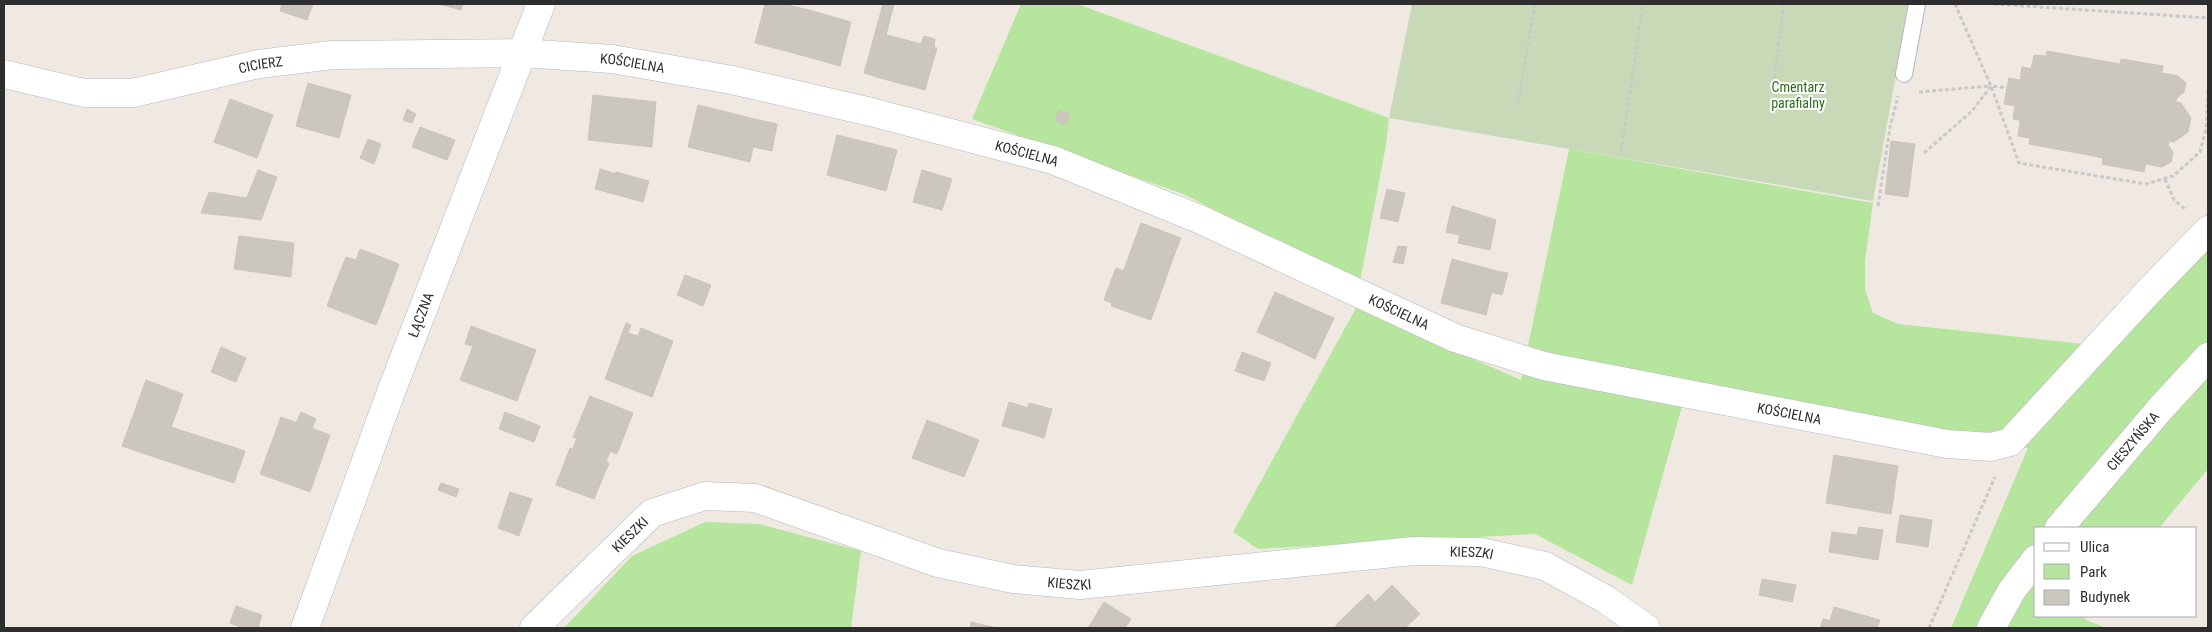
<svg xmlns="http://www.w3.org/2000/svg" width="2212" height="632" viewBox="0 0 2212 632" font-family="'Roboto Condensed',sans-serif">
<rect width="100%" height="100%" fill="#efe9e1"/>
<g fill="#b6e59e">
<path d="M1021 4H1077L1389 118 1386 145 1360 282 1183 194 972 119Z"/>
<path d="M1569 149 1873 203 1865 261V289L1873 313 1898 324 2084 344 2208 227V469L2159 528H2036V616H2086L2084 619 2106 628H1951L2028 448 1683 403 1632 585 1535 534 1258 549 1233 532 1356 308 1521 380Z"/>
<path d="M705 522 759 524 861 551 851 628H564L632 556Z"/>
</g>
<path fill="#c8d9b8" d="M1412 4H1909L1873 201 1389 118Z"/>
<g fill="#cbc7bf" stroke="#cbc5ba">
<path d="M280 4H313L307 20 280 11 282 4Z"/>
<path d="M438 4H463L461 10Z"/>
<path d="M765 4H783L809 10 797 54 755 43Z"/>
<path d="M883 4H894L886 35 875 33Z"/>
<path d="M809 10 851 22 840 66 797 54Z"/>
<path d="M875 33 891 36 880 78 864 73Z"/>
<path d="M891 36 921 44 924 36 935 39 934 47 937 48 925 90 880 78Z"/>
<path d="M2047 51 2120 64 2117 84 2031 69 2034 55 2046 56Z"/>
<path d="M2121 59 2163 66 2158 92 2168 94 2167 100 2158 147 2149 146 2144 172 2102 164 2107 136 2013 119 2015 106 2004 104 2009 78 2020 80 2022 67 2117 84Z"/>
<path d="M2162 73 2178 76 2186 83 2184 92 2177 98 2176 101 2167 100 2168 94 2158 92Z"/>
<path d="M308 83 351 95 339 138 296 126Z"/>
<path d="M593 95 656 102 652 147 588 140Z"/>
<path d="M230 99 273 115 257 158 214 142Z"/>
<path d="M2167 100 2181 103 2191 118 2188 132 2174 142 2160 139Z"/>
<path d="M698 105 759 120 750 162 688 147Z"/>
<path d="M407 109 416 114 412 123 403 120Z"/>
<path d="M1059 110 1070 113 1066 125 1055 121Z"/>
<path d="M759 120 777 124 772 151 753 147Z"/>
<path d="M2020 121 2107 136 2104 158 2029 144 2030 138 2018 136Z"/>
<path d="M420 127 455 140 447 160 412 147Z"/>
<path d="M837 135 897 150 886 191 827 175Z"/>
<path d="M368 139 381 144 374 164 360 158Z"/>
<path d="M2160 139 2169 142 2168 145 2173 152 2171 162 2162 167 2146 164 2149 146 2158 147Z"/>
<path d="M1891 141 1915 144 1908 197 1885 194Z"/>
<path d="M600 169 616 174 610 193 595 189Z"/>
<path d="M258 170 277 177 261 220 239 217Z"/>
<path d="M922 170 952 179 942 210 913 202Z"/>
<path d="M616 172 649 181 643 202 610 193Z"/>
<path d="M1387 189 1405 193 1398 222 1380 218Z"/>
<path d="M209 192 247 198 239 217 201 213Z"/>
<path d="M1452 206 1465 210 1460 235 1446 232Z"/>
<path d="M1465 210 1496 220 1494 229 1462 221Z"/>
<path d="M1462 221 1494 229 1490 250 1458 243Z"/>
<path d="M1141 223 1181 238 1175 253 1135 239Z"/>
<path d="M239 236 294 243 291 277 234 269Z"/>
<path d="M1135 239 1175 253 1151 320 1111 306Z"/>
<path d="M1398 246 1407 247 1403 264 1393 262Z"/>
<path d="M360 249 399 264 384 305 334 287 346 257 356 260Z"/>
<path d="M1452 259 1497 271 1486 315 1441 303Z"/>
<path d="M1116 268 1124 271 1119 284 1111 281Z"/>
<path d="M1497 271 1508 273 1502 295 1491 292Z"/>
<path d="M685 275 711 285 703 306 677 295Z"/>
<path d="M1111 281 1119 284 1112 303 1104 300Z"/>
<path d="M334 287 384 305 376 325 327 306Z"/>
<path d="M1275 292 1304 305 1286 345 1257 332Z"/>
<path d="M1304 305 1334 318 1315 359 1286 345Z"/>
<path d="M626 323 631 325 628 333 638 336 641 328 673 341 652 397 605 379Z"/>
<path d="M471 326 536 350 517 401 460 380 473 346 465 344Z"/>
<path d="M221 347 246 358 236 382 211 372Z"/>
<path d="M1242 352 1271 363 1264 381 1235 371Z"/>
<path d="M146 380 183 394 160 459 122 446Z"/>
<path d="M590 396 633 413 617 454 573 437Z"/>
<path d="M1009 402 1028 408 1021 431 1002 426Z"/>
<path d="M1029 403 1052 409 1044 438 1021 431Z"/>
<path d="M301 412 316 419 312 428 296 423Z"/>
<path d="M505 412 540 426 534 442 499 429Z"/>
<path d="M281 417 330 435 310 492 260 474Z"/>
<path d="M927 420 979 440 964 477 912 458Z"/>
<path d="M171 427 245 451 234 483 160 459Z"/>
<path d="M577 438 610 452 606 462 609 463 594 499 556 485 570 448 573 449Z"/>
<path d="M1834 455 1898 466 1891 514 1826 503Z"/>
<path d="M441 483 459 489 456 497 438 490Z"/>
<path d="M510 492 532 499 519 536 498 528Z"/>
<path d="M1900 515 1932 520 1928 547 1896 542Z"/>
<path d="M1859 527 1883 530 1878 560 1829 552 1832 532 1857 535Z"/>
<path d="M1762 579 1796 585 1792 602 1759 595Z"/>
<path d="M1392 585 1420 614 1405 628H1399L1375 602Z"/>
<path d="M1368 594 1399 628H1336L1335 627 1339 622Z"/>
<path d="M1104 602 1131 619 1125 628H1088Z"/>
<path d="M236 606 262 615 258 628H243L230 623Z"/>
<path d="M1834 607 1880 620 1877 628H1828Z"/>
<path d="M1823 619 1831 621 1828 628H1820Z"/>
<path d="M971 622 997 628H970Z"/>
</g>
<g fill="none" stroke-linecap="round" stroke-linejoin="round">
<defs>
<path id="lane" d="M1904 74 1917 4"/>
<g id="street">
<path id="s1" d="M4 74 84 93H133L259 64 332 55 522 53 612 59 732 80 871 112 1053 160 1199 219 1455 338 1544 366 1947 444 1991 447 2010 442 2149 291 2208 230"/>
<path id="s2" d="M305 628 391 392 541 4"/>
<path id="s3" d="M534 628 652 513 705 496 755 498 938 563 1013 579 1080 585 1413 551 1481 552 1545 566 1605 599 1646 628"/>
</g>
<g id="secondary">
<path id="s4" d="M2059 528 2160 409 2208 357"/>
<path d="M1991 628 2012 590 2036 559"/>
</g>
</defs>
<use href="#lane" stroke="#b4b7c1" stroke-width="18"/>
<use href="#street" stroke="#b4b7c1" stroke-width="29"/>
<use href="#secondary" stroke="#b4b7c1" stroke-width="29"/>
<g stroke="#c9c9c9" stroke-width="3" stroke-dasharray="4 2.5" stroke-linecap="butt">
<path d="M1955 4 1991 86 2019 163 2146 184 2173 176 2200 152 2206 129 2208 91"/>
<path d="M1994 4 2208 18"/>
<path d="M1772 91 1784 4"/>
<path d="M1919 92 1990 86"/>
<path d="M1518 104 1535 4"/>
<path d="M1621 152 1643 4"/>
<path d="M1924 153 1972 111 1991 86 2007 88"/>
<path d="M2165 179 2174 200 2186 210"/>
<path d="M1878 206 1890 127 1898 96"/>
<path d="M1929 628 1995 477"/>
</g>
<use href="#lane" stroke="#fff" stroke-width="16"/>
<use href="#street" stroke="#fff" stroke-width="28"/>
<use href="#secondary" stroke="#fff" stroke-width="28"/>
</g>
<g text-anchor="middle" stroke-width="4" stroke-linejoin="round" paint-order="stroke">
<g font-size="14" fill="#2e2e2e" stroke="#fff">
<text dy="5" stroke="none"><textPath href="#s1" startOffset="635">KOŚCIELNA</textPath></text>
<text dy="5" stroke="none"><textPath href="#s1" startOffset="262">CICIERZ</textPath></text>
<text dy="5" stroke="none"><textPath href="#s1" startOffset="1040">KOŚCIELNA</textPath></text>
<text dy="5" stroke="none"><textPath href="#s1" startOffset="1445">KOŚCIELNA</textPath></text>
<text dy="5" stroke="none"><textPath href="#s2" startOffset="334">ŁĄCZNA</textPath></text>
<text dy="5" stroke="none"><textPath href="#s1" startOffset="1850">KOŚCIELNA</textPath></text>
<text dy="5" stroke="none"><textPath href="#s4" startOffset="114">CIESZYŃSKA</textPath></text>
<text dy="5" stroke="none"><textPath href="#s3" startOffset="134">KIESZKI</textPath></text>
<text dy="5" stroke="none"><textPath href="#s3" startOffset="1002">KIESZKI</textPath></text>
<text dy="5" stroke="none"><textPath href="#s3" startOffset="598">KIESZKI</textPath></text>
</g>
<g font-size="14" fill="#2c6e1b" stroke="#fff">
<text x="1798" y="92">Cmentarz<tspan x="1798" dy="16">parafialny</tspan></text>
</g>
</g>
<rect width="2212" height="632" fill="none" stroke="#2e2e2e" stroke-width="10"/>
<rect x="2034" y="527" width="162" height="90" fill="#ffffff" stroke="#ababab"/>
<rect x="2044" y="543" width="25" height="8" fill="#ffffff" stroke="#ababab"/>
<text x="2080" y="552" font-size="15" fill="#2e2e2e">Ulica</text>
<rect x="2044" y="564" width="25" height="15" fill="#b6e59e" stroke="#ababab"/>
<text x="2080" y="577" font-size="15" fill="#2e2e2e">Park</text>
<rect x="2044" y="590" width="25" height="15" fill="#cbc7bf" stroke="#ababab"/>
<text x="2080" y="602" font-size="15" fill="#2e2e2e">Budynek</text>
</svg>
